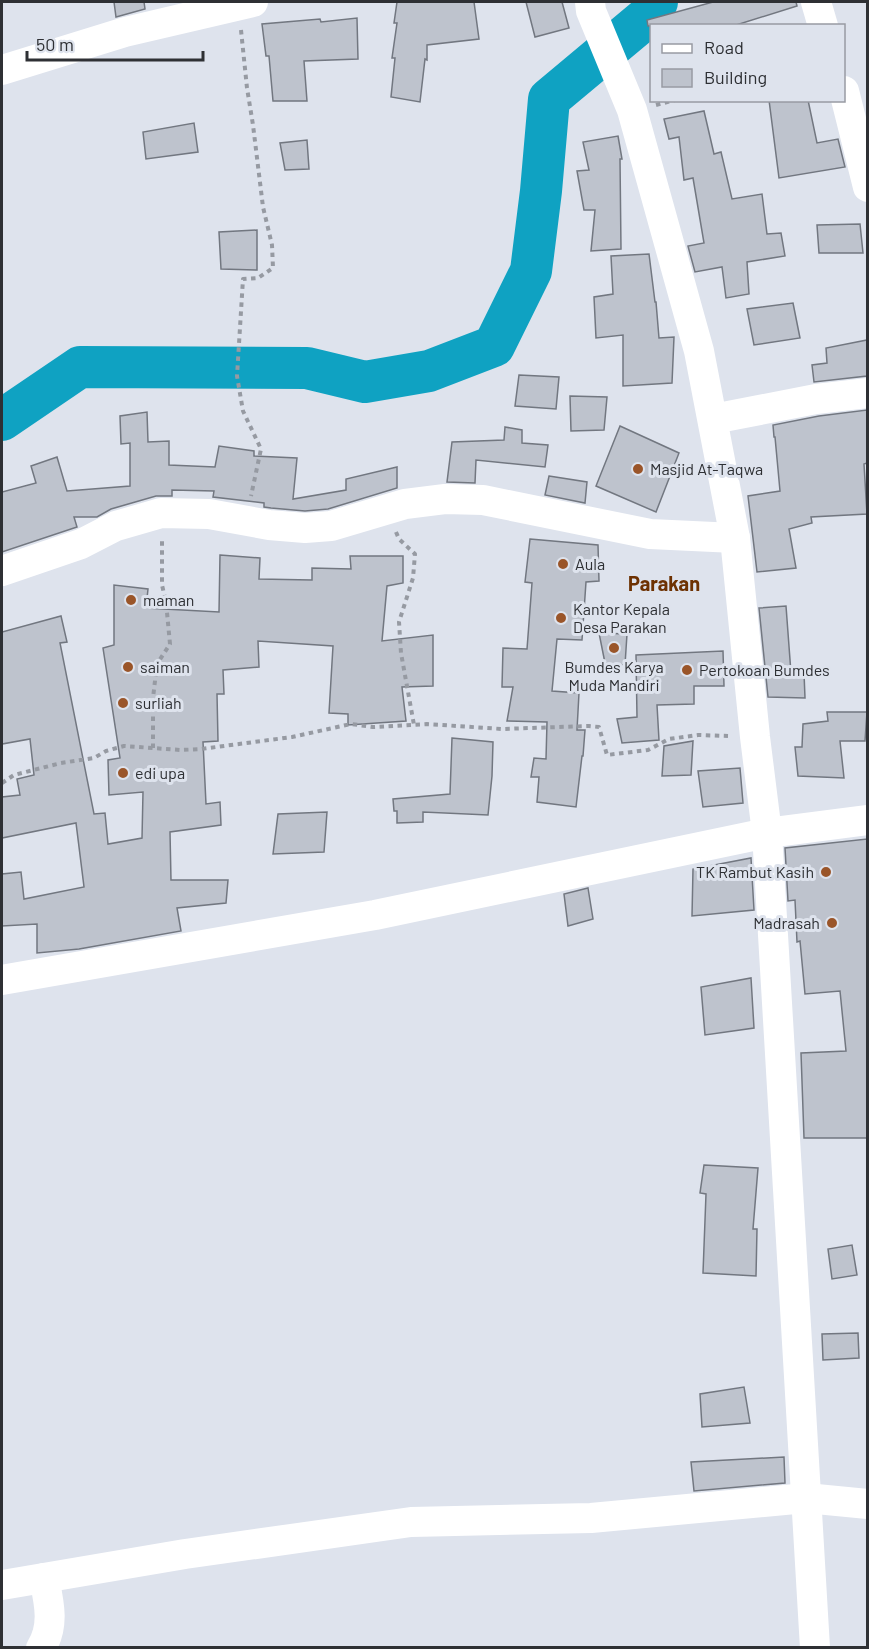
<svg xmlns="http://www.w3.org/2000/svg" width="869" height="1649" viewBox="0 0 869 1649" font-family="Barlow,sans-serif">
<rect width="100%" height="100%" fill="#dee3ed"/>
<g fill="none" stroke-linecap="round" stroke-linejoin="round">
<path stroke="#0fa2c2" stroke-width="42" d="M2 420 80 367 307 368 365 382 429 371 494 346 531 271 541 191 549 99 652 13 657 2"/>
</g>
<g fill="#bec3cd" stroke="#727780" stroke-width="1.5">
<path d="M114 2H144L145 9 116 17Z"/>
<path d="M397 2H474L479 39 427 45V60L425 59 420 102 391 97 395 58H392L397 23H394Z"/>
<path d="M526 2H562L569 28 535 37Z"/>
<path d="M713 2H796L797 6 733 26H648L647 20Z"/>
<path d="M357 18 358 59 304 61 307 101H273L269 56H266L262 24 320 19 321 22Z"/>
<path d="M769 100H808L817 143 838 139 845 167 779 178Z"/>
<path d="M704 111 714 154 721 152 732 199 762 194 767 234 781 233 785 256 747 262 749 294 726 298 722 267 695 272 689 250 688 246 704 243 693 178 684 180 679 137 669 139 664 119Z"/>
<path d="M194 123 198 152 146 159 143 132Z"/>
<path d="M618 136 622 159H620L621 249 591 251 595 210H584L577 171 589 170 583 142Z"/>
<path d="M307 140 309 169 285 170 280 143Z"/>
<path d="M860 224 863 253H819L817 225Z"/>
<path d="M257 230V270L221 269 219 232Z"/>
<path d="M649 254 655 302H656L659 338 674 337 672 383 623 386V335L596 338 594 297 613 294 611 256Z"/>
<path d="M793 303 800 338 754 345 747 309Z"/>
<path d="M867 340V376L814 382 812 365 827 363 826 348Z"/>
<path d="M519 375 559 377 556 409 515 406Z"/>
<path d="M570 396 607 397 604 430 571 431Z"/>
<path d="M867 410V463L864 464 867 514 811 517 812 523 789 529 796 568 757 572 748 496 780 491 775 437H774L773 425 819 416Z"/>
<path d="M147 412 148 442 169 441V465L215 467 219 446 254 451V456L297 458 293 499 346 490V479L397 467V488L328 509 305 511 271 508 264 507V503L213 497 214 491 172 490V496H156L111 509 97 517H74L77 527 2 552V492L36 483 31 466 57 457 67 491 130 486V443L121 444 120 416Z"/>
<path d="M620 426 679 453 656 512 596 486Z"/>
<path d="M505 427 522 430V443L548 445 545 467 476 460 475 483 447 482 452 442 504 440Z"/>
<path d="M549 476 587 482 585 503 545 495Z"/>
<path d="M530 539 598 545 599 581 586 582 582 640 557 639 552 691 579 693 577 730H585L583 756H582L576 807 537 802 539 777H531L534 758 546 759 547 722 507 721 513 687H502L503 648 527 649 532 583 525 582Z"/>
<path d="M220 555 260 558 259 579 312 580V568L351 569 350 556H403V583L387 586 382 641 433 635V686L402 687 406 721 348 725V714L329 713 333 646 258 641 259 667 223 670 224 694H217L218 741 203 742 206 804 220 802 221 825 170 832 171 880H228L226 903 177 908 181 931 79 949 37 953V924L2 926V874L21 872 24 899 84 887 76 823 2 838V797L20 795 17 779 34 775 30 739 2 744V632L61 616 67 642 60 643 94 814 105 813 108 844 142 838 143 792 109 795 108 760 120 758 103 648 114 645V585L148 589 146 608 219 612Z"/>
<path d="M786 606 791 673H804L805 698 768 697 759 608Z"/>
<path d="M599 633 627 634 625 665 605 663Z"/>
<path d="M723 651 724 686H694V704L657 705 659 740 622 743 617 719 637 717 636 655Z"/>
<path d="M827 712H867L865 741H840L844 778 798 776 795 747H802L803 724 828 721Z"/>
<path d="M452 738 493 742 492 776 488 815 423 812V822L397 823V811H394L393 799 450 794Z"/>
<path d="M693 741 691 775 662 776 664 746Z"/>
<path d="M740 768 743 803 703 807 698 771Z"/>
<path d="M327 812 324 852 273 854 278 814Z"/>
<path d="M867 839V1138H804L801 1053 846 1051 840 991 805 994 800 941 797 942 795 900 788 901 785 848Z"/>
<path d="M751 858 754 910 692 916 693 869Z"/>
<path d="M588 888 593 919 568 926 564 894Z"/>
<path d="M751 978 754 1028 705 1035 701 987Z"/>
<path d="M704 1165 758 1168 753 1229H757L756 1276 703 1273 706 1194 700 1193Z"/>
<path d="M852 1245 857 1275 832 1279 828 1249Z"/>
<path d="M858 1333 859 1358 823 1360 822 1334Z"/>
<path d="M744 1387 750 1423 702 1427 700 1394Z"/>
<path d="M784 1457 785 1483 694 1491 691 1462Z"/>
</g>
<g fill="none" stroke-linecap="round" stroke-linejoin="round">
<g stroke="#969aa2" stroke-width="4" stroke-dasharray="4.5 4.5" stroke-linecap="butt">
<path d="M241 30 247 88 253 125 263 207 272 245 273 268 258 278 243 279 237 376 243 411 261 449 251 496"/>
<path d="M656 105 675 100"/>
<path d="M396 532 399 539 415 554 413 578 399 622 401 653 414 725"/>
<path d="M153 748V698L157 664 170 644 166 602 162 585V538"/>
<path d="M2 783 14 775 61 763 94 758 106 751 124 746 181 750 201 749 292 737 351 724 373 727 427 724 502 729 589 726 599 727 607 755 648 750 669 739 698 735 728 736"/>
</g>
<g stroke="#fff" stroke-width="30">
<path d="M590 2 591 11 632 110 699 351 735 538 755 737 767 833 815 1648"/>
<path d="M816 2 823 26"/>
<path d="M2 70 125 32 253 2"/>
<path d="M844 91 868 187"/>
<path d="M713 419 816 399 868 393"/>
<path d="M2 571 81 544 116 526 161 513 209 514 269 525 305 528 331 526 405 504 445 499 483 500 650 534 735 538"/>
<path d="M2 980 375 915 767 833 868 820"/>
<path d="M2 1585 185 1554 411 1522 591 1518 806 1498 868 1504"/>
<path d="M41 1648C55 1626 49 1602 44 1578"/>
</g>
</g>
<g fill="#9a5529" stroke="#dee3ed" stroke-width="2">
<circle cx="638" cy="469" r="6"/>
<circle cx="563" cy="564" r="6"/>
<circle cx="131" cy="600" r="6"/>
<circle cx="561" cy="618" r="6"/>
<circle cx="614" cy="648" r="6"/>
<circle cx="128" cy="667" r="6"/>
<circle cx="687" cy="670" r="6"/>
<circle cx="123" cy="703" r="6"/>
<circle cx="123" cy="773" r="6"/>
<circle cx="826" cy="872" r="6"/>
<circle cx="832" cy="923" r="6"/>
</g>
<g text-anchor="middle" stroke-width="6" stroke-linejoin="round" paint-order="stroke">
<g font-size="16" fill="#2e3034" stroke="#dee3ed" text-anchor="start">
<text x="650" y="475">Masjid At-Taqwa</text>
<text x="575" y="570">Aula</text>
<text x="143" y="606">maman</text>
<text x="573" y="615">Kantor Kepala<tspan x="573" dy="18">Desa Parakan</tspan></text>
<text x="140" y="673">saiman</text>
<text x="614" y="673" text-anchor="middle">Bumdes Karya<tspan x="614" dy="18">Muda Mandiri</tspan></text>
<text x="699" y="676">Pertokoan Bumdes</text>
<text x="135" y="709">surliah</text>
<text x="135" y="779">edi upa</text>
<text x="814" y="878" text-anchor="end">TK Rambut Kasih</text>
<text x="820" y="929" text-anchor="end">Madrasah</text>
</g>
<g font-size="20" font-weight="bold" fill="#6d3102" stroke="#dee3ed">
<text x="664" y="591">Parakan</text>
</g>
</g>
<rect width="869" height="1649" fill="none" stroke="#2e3034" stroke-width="6"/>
<rect x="650" y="24" width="195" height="78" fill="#dee3ed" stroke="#989ba3" stroke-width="1.5"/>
<rect x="662" y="44" width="30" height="9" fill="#ffffff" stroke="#989ba3" stroke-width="1.5"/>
<text x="704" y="54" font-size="18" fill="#2e3034">Road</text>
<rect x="662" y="69" width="30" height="18" fill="#bec3cd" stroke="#989ba3" stroke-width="1.5"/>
<text x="704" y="84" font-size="18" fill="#2e3034">Building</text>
<path d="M27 51v9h176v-9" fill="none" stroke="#2e3034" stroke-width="3"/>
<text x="36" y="51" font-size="18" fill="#2e3034" stroke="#dee3ed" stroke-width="4.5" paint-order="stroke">50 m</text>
</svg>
